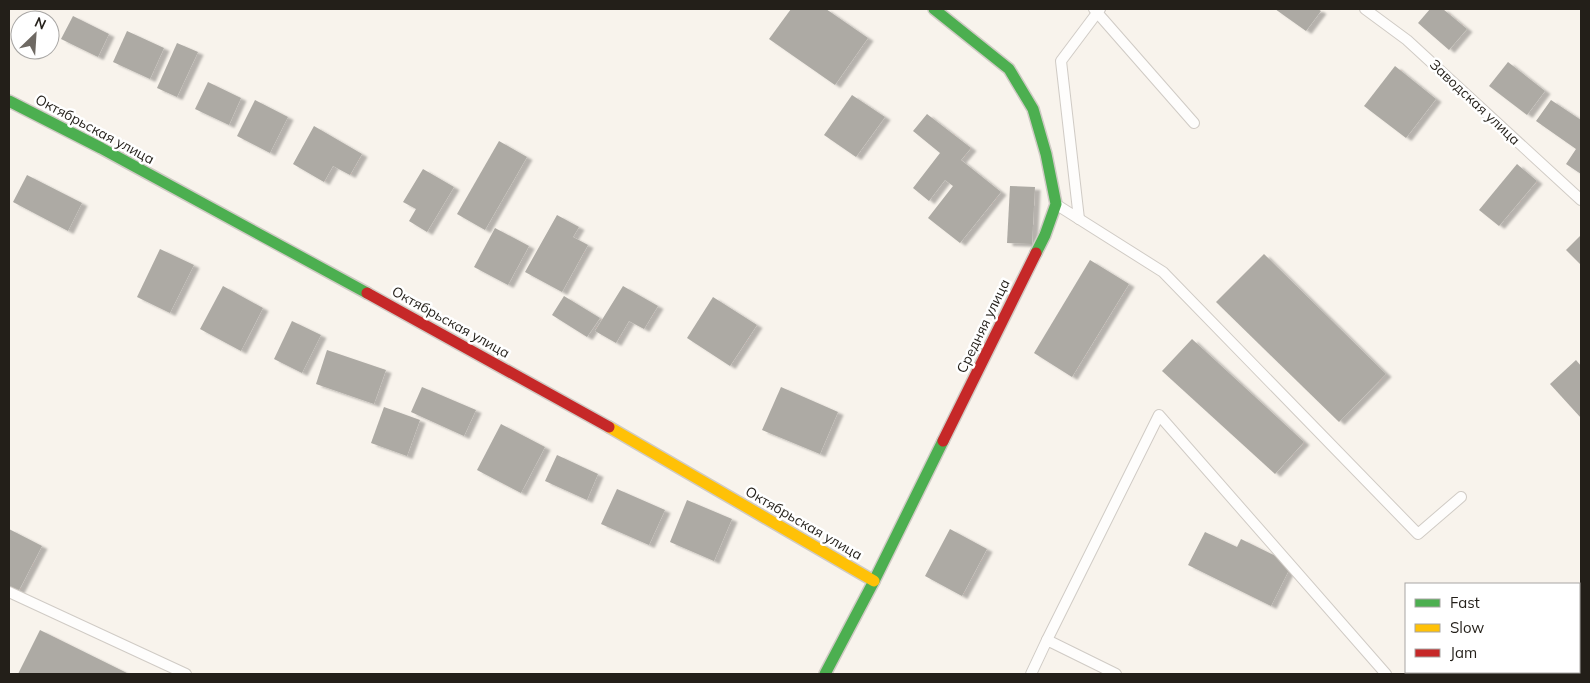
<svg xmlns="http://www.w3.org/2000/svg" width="1590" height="683" viewBox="0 0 1590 683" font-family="Mulish,sans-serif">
<defs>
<filter id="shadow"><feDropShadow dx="5.5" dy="3" stdDeviation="1" flood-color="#0004"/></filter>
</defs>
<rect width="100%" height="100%" fill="#f8f3ec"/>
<g fill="#adaaa4" filter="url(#shadow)">
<path d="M791 9H826L868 38 835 85 769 39Z"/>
<path d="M1275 9H1318L1321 11 1306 31Z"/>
<path d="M1430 9H1443L1467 29 1449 50 1418 23Z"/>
<path d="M73 16 109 34 98 57 61 39Z"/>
<path d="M127 31 164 48 150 79 113 62Z"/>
<path d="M177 43 198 52 177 97 157 88Z"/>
<path d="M1508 62 1545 91 1527 115 1489 86Z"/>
<path d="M1395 66 1436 99 1406 138 1364 106Z"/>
<path d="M208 82 241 98 229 125 195 109Z"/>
<path d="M852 95 885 117 856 157 824 135Z"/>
<path d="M255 100 288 117 270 153 237 136Z"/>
<path d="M1551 100 1581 120V174L1566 164 1576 149 1536 121Z"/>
<path d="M927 114 971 148 961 160 1001 192 960 243 928 218 953 186 945 180 929 201 913 188 940 153 913 131Z"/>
<path d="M314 126 362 154 350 175 333 166 324 182 293 164Z"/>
<path d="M499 141 527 157 485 230 457 214Z"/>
<path d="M1517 164 1537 181 1499 226 1479 210Z"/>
<path d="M423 169 454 187 427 232 409 221 416 209 403 202Z"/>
<path d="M27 175 82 203 68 231 13 202Z"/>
<path d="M1010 186 1035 187 1032 244 1007 243Z"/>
<path d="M557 215 579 227 573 237 588 245 562 292 525 272Z"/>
<path d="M495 228 529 246 508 285 474 267Z"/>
<path d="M1581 235V265L1566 250Z"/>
<path d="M160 249 194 265 170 313 137 297Z"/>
<path d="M1264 254 1386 374 1339 422 1216 302Z"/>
<path d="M1090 260 1129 284 1072 377 1034 353Z"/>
<path d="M223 286 263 308 241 351 200 329Z"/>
<path d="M623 286 658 306 644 329 629 321 616 343 595 331Z"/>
<path d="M564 296 600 318 587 337 552 315Z"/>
<path d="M713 297 757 325 730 366 687 338Z"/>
<path d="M292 321 321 335 302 373 274 359Z"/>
<path d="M1192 339 1304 442 1275 474 1162 371Z"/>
<path d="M327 350 386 370 374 404 316 384Z"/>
<path d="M1576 360 1581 366V418L1550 384Z"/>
<path d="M422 387 476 410 464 436 411 412Z"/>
<path d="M781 387 838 412 820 454 762 430Z"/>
<path d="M384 407 420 420 407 456 371 443Z"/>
<path d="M501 424 545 447 521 493 477 470Z"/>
<path d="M557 455 598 474 587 500 545 481Z"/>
<path d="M617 489 665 510 649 545 601 524Z"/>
<path d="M687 500 732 519 714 561 670 542Z"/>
<path d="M9 529 42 546 17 594 9 590Z"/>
<path d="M950 529 987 549 962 596 925 576Z"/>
<path d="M1205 532 1237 547 1241 539 1292 564 1271 606 1188 565Z"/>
<path d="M40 630 129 674H18Z"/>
<path d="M1454 672H1543L1548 674H1453Z"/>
</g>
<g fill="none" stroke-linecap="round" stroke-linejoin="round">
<defs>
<g id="lane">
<path d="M1094 9 1194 123"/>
<path d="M1365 9 1407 40 1581 200"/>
<path d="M1057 205 1163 272 1418 534 1461 497"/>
<path d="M1079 219 1061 61 1100 9"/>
<path d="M9 592 186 674"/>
<path d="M1047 640 1159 415 1386 674"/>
<path d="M1031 674 1047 640 1116 674"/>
</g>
<g id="fast">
<path d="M934 9 1009 69 1033 109 1046 154 1056 204 1045 235 1036 253"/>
<path d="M9 101 101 148 367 293"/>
<path d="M825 674 874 581 943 441"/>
</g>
<path id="slow" d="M609 427 874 581"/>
<g id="jam">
<path d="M367 293 609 427"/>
<path d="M943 441 1036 253"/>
</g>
</defs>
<use href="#lane" stroke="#d0cbc5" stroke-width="12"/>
<use href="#fast" stroke="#d0cbc5" stroke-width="14"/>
<use href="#slow" stroke="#d0cbc5" stroke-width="14"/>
<use href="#jam" stroke="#d0cbc5" stroke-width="14"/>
<use href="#lane" stroke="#fefdfc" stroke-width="10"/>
<use href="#fast" stroke="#4caf50" stroke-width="11"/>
<use href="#slow" stroke="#ffc107" stroke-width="11"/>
<use href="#jam" stroke="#c62828" stroke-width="11"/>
</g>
<g text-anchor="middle" stroke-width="5" stroke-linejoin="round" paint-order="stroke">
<g font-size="14" fill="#231f19" stroke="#fff">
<text transform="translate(1475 102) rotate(43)" y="5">Заводская улица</text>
<text transform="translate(95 129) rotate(28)" y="5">Октябрьская улица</text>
<text transform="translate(451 322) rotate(29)" y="5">Октябрьская улица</text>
<text transform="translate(983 326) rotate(-64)" y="5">Средняя улица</text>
<text transform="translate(804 523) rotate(30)" y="5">Октябрьская улица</text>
</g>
</g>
<rect width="1590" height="683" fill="none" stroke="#231f19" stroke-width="20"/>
<rect x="1405" y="583" width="175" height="90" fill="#ffffff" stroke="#a7a5a3"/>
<rect x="1415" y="599" width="25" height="8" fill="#4caf50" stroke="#a7a5a3"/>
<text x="1450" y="608" font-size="15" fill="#231f19">Fast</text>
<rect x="1415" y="624" width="25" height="8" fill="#ffc107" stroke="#a7a5a3"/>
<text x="1450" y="633" font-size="15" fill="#231f19">Slow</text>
<rect x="1415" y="649" width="25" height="8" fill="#c62828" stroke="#a7a5a3"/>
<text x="1450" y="658" font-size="15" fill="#231f19">Jam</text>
<g transform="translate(35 35) rotate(25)"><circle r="24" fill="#ffffff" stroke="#a7a5a3"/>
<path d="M0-4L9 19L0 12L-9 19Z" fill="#6e6963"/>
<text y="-8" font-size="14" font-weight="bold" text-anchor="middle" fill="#231f19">N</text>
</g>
</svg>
